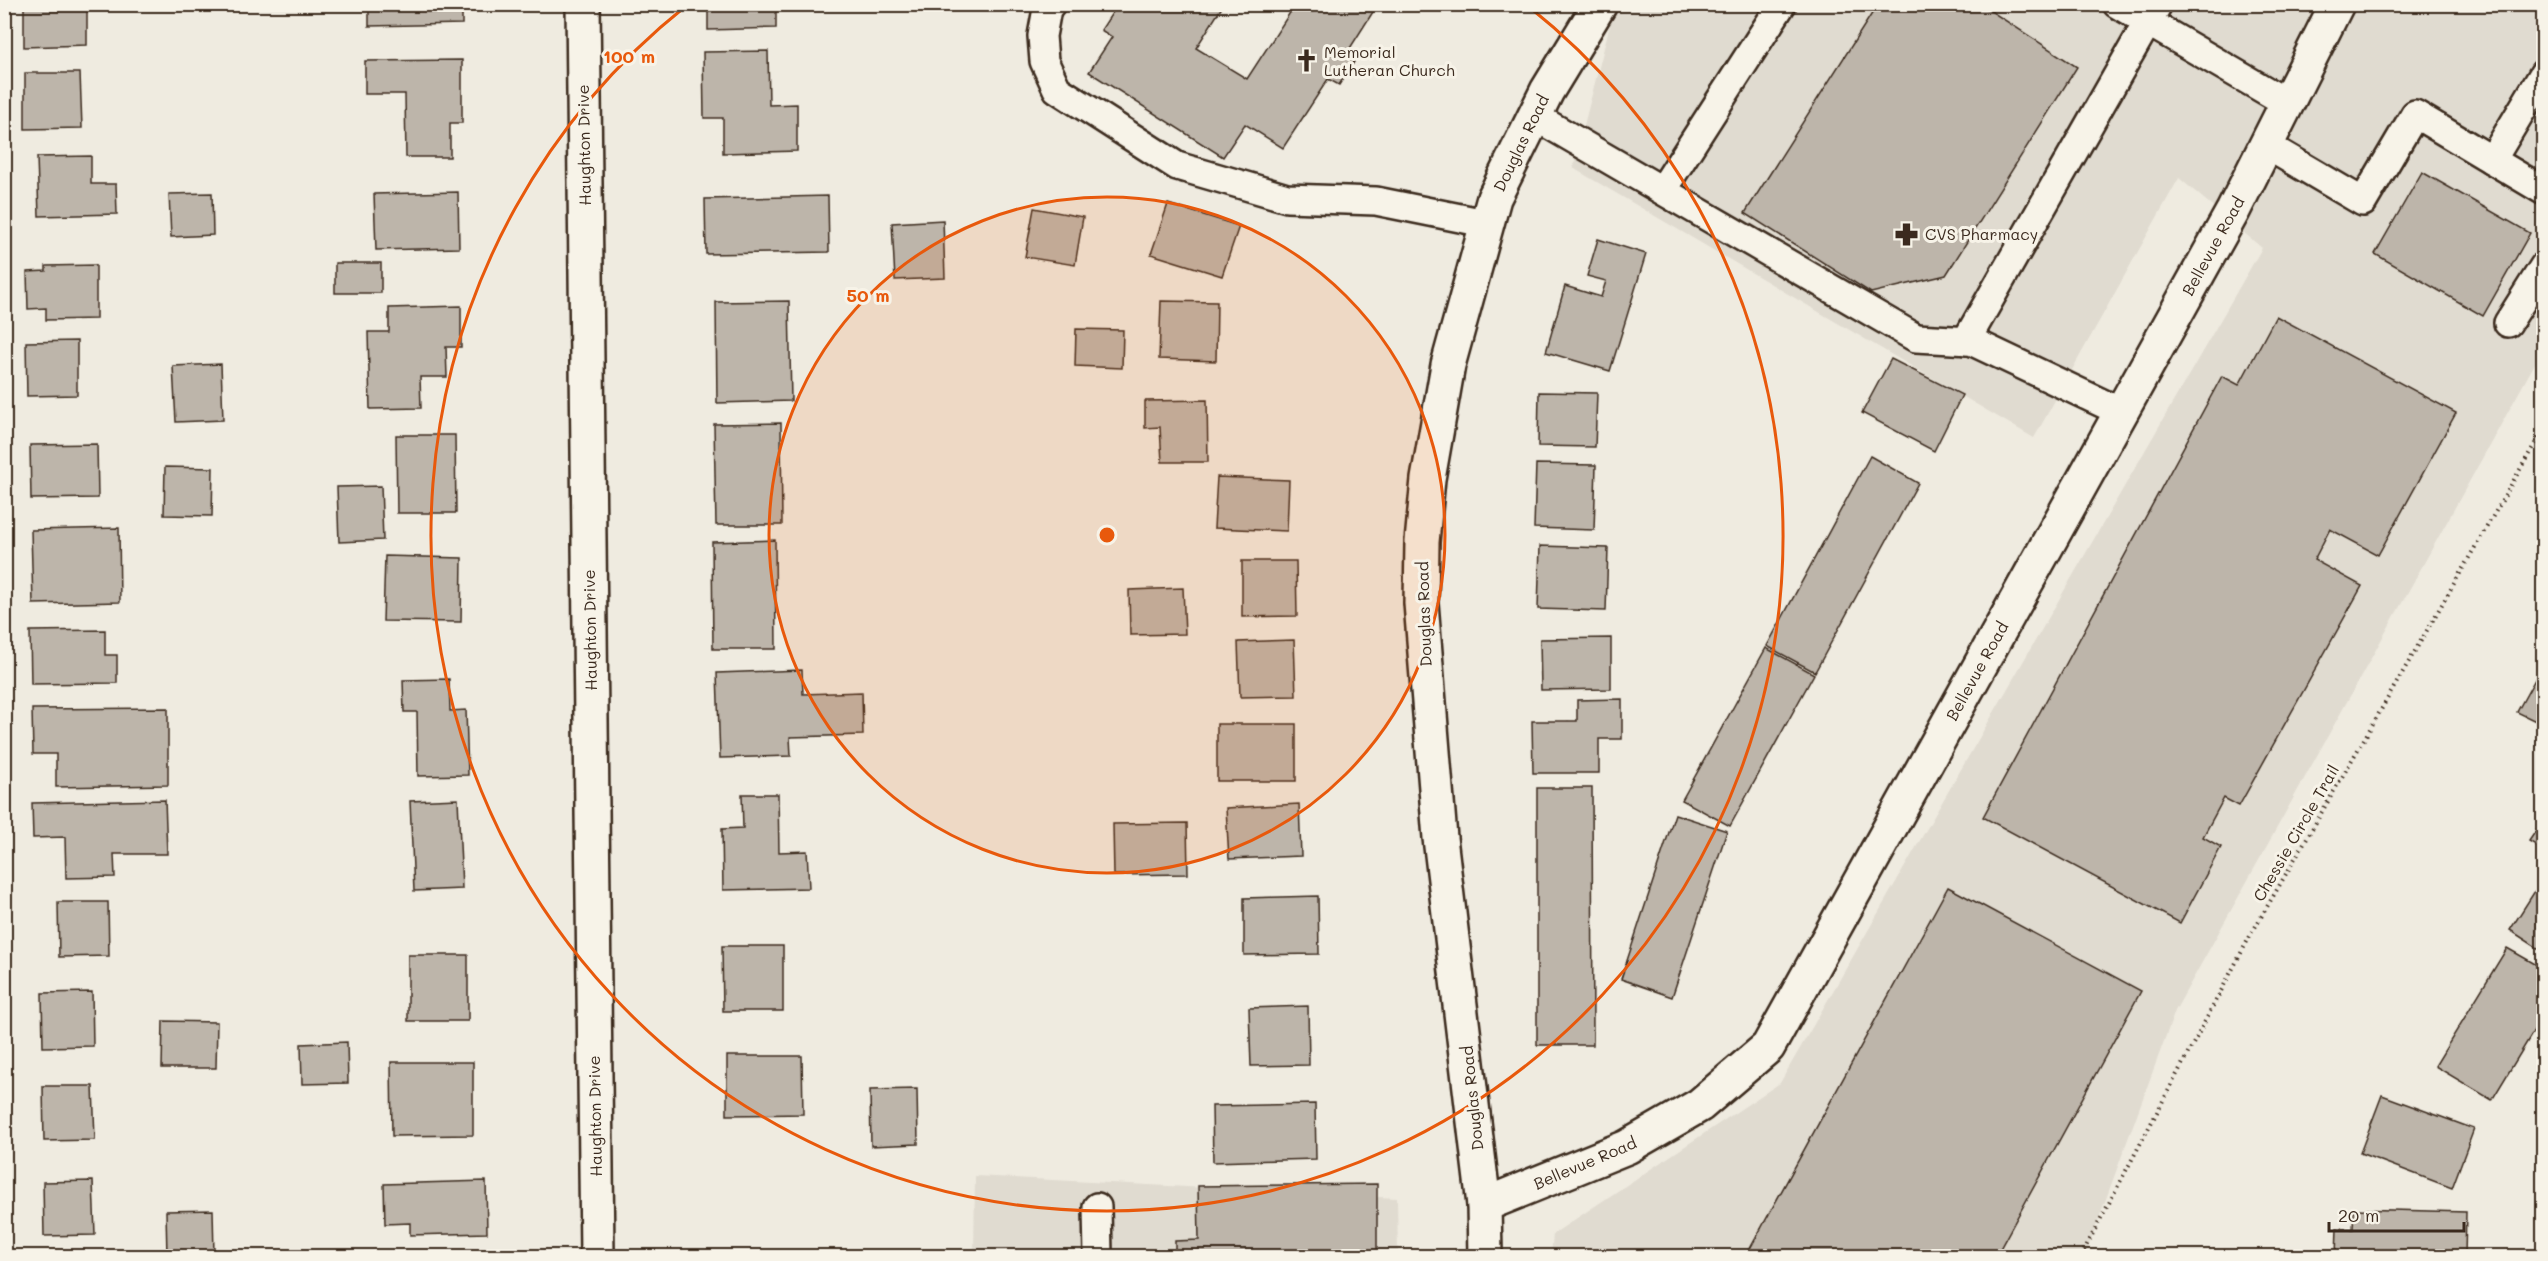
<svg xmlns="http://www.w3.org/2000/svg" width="2548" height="1261" viewBox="0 0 2548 1261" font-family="Mali,sans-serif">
<rect width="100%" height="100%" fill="#efebe0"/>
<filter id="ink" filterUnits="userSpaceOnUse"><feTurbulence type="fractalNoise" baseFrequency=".0167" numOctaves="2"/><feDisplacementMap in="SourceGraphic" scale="12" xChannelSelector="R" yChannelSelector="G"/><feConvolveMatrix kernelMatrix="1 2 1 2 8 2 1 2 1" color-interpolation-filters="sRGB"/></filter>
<g filter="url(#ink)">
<g fill="#e0dbd0">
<path d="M1615 5H2543V349L2175 1011 2085 1256H1551L1553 1234 1780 1083 2262 248 2179 178 2034 438 1573 168Z"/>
<path d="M975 1176 1397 1198 1398 1256H974Z"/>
</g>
<g fill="#bdb5aa" stroke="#3b2a1e" stroke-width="1.5">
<path d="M24 4H87V45L24 47Z"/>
<path d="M369 4H462V24L369 26Z"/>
<path d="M708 4H776V28L708 30Z"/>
<path d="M1118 4H1224L1196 48 1247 79 1293 8 1287 4H1378L1345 56 1354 62 1339 85 1328 79 1283 148 1245 124 1223 157 1089 72 1112 37 1101 30Z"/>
<path d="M1878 4H1980L2077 67 1946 275 1871 293 1745 213Z"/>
<path d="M768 51 769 105 797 104V151L723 153V118H704L703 52Z"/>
<path d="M462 60V123H450V157H406L405 94H365V61Z"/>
<path d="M25 73H80L82 128 25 129Z"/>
<path d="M91 156V184H116L117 214 39 216 37 157Z"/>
<path d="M2422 172 2530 233 2483 316 2375 254Z"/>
<path d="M458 192 459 248 376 250 374 194Z"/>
<path d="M212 193 213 235 171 237 169 194Z"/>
<path d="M828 196 829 252 706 254 705 199Z"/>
<path d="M1168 204 1239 226 1222 276 1151 254Z"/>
<path d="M1034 208 1083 217 1075 265 1025 257Z"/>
<path d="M943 220 945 278 895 280 892 223Z"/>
<path d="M1598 239 1646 254 1610 371 1546 352 1565 286 1601 297 1606 281 1587 276Z"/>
<rect x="335" y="263" width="46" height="30"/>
<path d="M96 265V319L46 320V308L28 309 27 272 46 271V266Z"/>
<path d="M789 301 791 401 717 403 716 302Z"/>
<path d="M1161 301 1217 302 1216 361 1159 359Z"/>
<path d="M461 306V347H446L447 377H420L421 408 370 409 368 332H389V308Z"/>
<path d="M2276 316 2456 413 2378 555 2330 529 2314 560 2362 586 2239 806 2224 798 2203 837 2221 847 2180 923 1983 817 2222 376 2239 385Z"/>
<path d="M1076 329 1123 330 1122 368 1075 366Z"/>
<path d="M77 341V395L27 396 26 342Z"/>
<path d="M1891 359 1962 395 1934 451 1862 413Z"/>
<path d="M221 364 223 420 176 422 173 366Z"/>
<path d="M1539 392 1597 393 1595 447 1538 446Z"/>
<path d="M1207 400 1208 462H1162L1160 427 1145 428V401Z"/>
<path d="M781 423 782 525H716L714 424Z"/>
<path d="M396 435H455L456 513H397Z"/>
<path d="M97 444 98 498 31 499 30 445Z"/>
<path d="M1870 456 1918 483 1815 672 1767 646Z"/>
<path d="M1536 464 1596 465 1594 530 1534 528Z"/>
<path d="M165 467 213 468 212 516 164 515Z"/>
<path d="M1217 477 1289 480 1287 531 1214 528Z"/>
<path d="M381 486 383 540 339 542 337 487Z"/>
<path d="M119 528 120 602 33 604 31 530Z"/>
<path d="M775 540 776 649H713L712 542Z"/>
<path d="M1540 546 1608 548 1606 611 1538 609Z"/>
<path d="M385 556 462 558 461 622 383 621Z"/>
<path d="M1242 561H1296L1297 616 1242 617Z"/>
<path d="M1183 588 1185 634 1130 635 1129 590Z"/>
<path d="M105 630V655H117V683L31 684 30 631Z"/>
<path d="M1611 638V689L1541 690 1540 639Z"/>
<path d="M1294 640 1296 696 1240 697 1238 642Z"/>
<path d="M1766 648 1814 674 1730 826 1682 800Z"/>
<path d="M802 670 803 694 862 692 863 735 790 737 791 756 720 758 717 673Z"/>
<path d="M2540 670 2544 671V725L2517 712Z"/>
<path d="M449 679 450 711 466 710 468 775 418 776 417 712H404L403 680Z"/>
<path d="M1622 699V739H1599V773H1533L1532 721H1577V700Z"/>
<path d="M168 708V785L56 787V754H33L32 709Z"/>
<rect x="1217" y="724" width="79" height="57"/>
<path d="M1537 788H1592L1593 1045H1537Z"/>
<path d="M742 794H778L779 852 807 851 809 888 723 890 722 829 743 828Z"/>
<path d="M458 799 462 889 414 891 410 801Z"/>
<path d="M165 800 167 854H114L115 877 66 878 65 837 33 838 32 803Z"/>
<path d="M1299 804 1301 856 1229 859 1226 808Z"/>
<path d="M1675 814 1727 831 1672 997 1621 979Z"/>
<path d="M2544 819V850L2529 841Z"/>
<path d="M1187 823 1188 874 1114 875 1113 824Z"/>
<path d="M2542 880 2544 881V952L2510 930Z"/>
<path d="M1948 887 2141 991 1996 1256H1746Z"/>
<path d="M1318 896 1319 954 1244 955V898Z"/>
<path d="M58 902H108L109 956 59 957Z"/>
<path d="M722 946H783V1011H723Z"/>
<path d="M2507 948 2544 969V1014L2492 1100 2435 1066Z"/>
<rect x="408" y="955" width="60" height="66"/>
<path d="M92 992 93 1046 43 1047 42 993Z"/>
<path d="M1308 1006 1309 1065 1251 1066 1249 1008Z"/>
<path d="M163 1021 217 1022 216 1068H162Z"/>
<path d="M347 1042 348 1083 302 1084 301 1044Z"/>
<path d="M727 1056H802L803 1114 727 1115Z"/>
<path d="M391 1062H473V1135L392 1136Z"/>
<path d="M43 1086H93L95 1140 44 1141Z"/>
<path d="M917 1089 918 1144 871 1146 870 1090Z"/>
<path d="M2382 1095 2474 1129 2452 1188 2360 1153Z"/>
<path d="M1315 1104 1316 1159 1213 1162 1212 1106Z"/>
<path d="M93 1181 95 1235 44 1236 43 1182Z"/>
<path d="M486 1181 487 1233 410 1235V1223L385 1224 384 1184Z"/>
<path d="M1377 1184V1256H1175V1241L1199 1240 1198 1186Z"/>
<path d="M2354 1209 2466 1212 2465 1256H2336L2337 1228 2353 1229Z"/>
<path d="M213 1210 214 1256H167L166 1211Z"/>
</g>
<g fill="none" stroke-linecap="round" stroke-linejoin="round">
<defs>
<g id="lane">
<path d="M1051 4 1047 9 1042 36 1044 61 1057 89 1177 166 1287 198 1376 201 1485 223"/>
<path d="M2117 4 2287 103"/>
<path d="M1534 116 1916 338 1971 341 2121 412"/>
<path d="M2266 145 2363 202 2415 114 2492 160 2544 73"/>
<path d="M2492 160 2544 191"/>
<path d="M1663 189 1782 4"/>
<path d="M2508 323 2544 266"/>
<path d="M1966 341 2158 4"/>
<path d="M1097 1207 1098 1256"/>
</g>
<g id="street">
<path d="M583 4 597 1256"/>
<path d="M1484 1205 1627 1147 1700 1105 1768 1047 2233 211 2337 4"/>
</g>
<path id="secondary" d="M1485 1256 1484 1205 1440 838 1421 603 1422 542 1428 479 1448 365 1494 198 1547 91 1600 4"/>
</defs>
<use href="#lane" stroke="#3b2a1e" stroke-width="32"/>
<use href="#street" stroke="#3b2a1e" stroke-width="38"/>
<use href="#secondary" stroke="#3b2a1e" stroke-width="38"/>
<path stroke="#3b2a1e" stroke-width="4" stroke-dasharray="1.5 4.5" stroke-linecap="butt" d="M2081 1256 2249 938 2544 428"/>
<use href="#lane" stroke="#f7f3e8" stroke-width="27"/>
<use href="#street" stroke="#f7f3e8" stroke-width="33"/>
<use href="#secondary" stroke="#f7f3e8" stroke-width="33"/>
</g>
</g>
<circle cx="1107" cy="535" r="338" fill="#e8590c" fill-opacity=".12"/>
<g fill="none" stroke="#e8590c" stroke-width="3">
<circle cx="1107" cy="535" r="338"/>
<path d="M1528 6A676 676 0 1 1 686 6"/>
</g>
<defs>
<symbol id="church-bare" viewBox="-9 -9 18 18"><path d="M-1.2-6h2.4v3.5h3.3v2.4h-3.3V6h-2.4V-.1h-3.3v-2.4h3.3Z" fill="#3b2a1e" stroke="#f7f3e8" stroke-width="2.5" paint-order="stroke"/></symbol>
<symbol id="pharmacy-bare" viewBox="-9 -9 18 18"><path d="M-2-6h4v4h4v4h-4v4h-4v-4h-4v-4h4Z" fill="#3b2a1e" stroke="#f7f3e8" stroke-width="2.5" paint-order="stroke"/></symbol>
</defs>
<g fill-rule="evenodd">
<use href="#church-bare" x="1290" y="44" width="33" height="33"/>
<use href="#pharmacy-bare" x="1890" y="218" width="33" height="33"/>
</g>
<g text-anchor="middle" stroke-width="6" stroke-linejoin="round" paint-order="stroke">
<g font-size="16" fill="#3b2a1e" stroke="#f7f3e8" text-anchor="start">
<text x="1324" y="58">Memorial<tspan x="1324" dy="18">Lutheran Church</tspan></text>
<text x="1925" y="240">CVS Pharmacy</text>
</g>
<g font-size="16" fill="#3b2a1e" stroke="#f7f3e8">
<text transform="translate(1521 143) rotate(-64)" y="6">Douglas Road</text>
<text transform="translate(584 145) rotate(-91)" y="6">Haughton Drive</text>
<text transform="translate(2213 246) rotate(-61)" y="6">Bellevue Road</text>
<text transform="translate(1424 614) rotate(-92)" y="6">Douglas Road</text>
<text transform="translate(590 630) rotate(-91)" y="6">Haughton Drive</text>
<text transform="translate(1977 671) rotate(-61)" y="6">Bellevue Road</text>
<text transform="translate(2296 833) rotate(-60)" y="6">Chessie Circle Trail</text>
<text transform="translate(1472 1098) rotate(-96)" y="6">Douglas Road</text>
<text transform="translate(595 1116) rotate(-91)" y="6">Haughton Drive</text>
<text transform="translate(1585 1163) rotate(-23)" y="6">Bellevue Road</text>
</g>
</g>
<circle cx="1107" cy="535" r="9" fill="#e8590c" stroke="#f7f3e8" stroke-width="3"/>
<g font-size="18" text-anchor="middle" font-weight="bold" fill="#e8590c" stroke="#f7f3e8" stroke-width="6" stroke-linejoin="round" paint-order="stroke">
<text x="629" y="63">100 m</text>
<text x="868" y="302">50 m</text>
</g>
<rect width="2548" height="1261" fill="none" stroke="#f7f3e8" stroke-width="24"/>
<rect x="12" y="12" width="2524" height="1237" fill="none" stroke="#3b2a1e" stroke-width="2" filter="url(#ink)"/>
<path d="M2329 1222v9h135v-9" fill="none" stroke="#3b2a1e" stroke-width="3"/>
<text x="2338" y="1222" font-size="18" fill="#3b2a1e" stroke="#f7f3e8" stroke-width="4.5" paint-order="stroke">20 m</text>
</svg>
